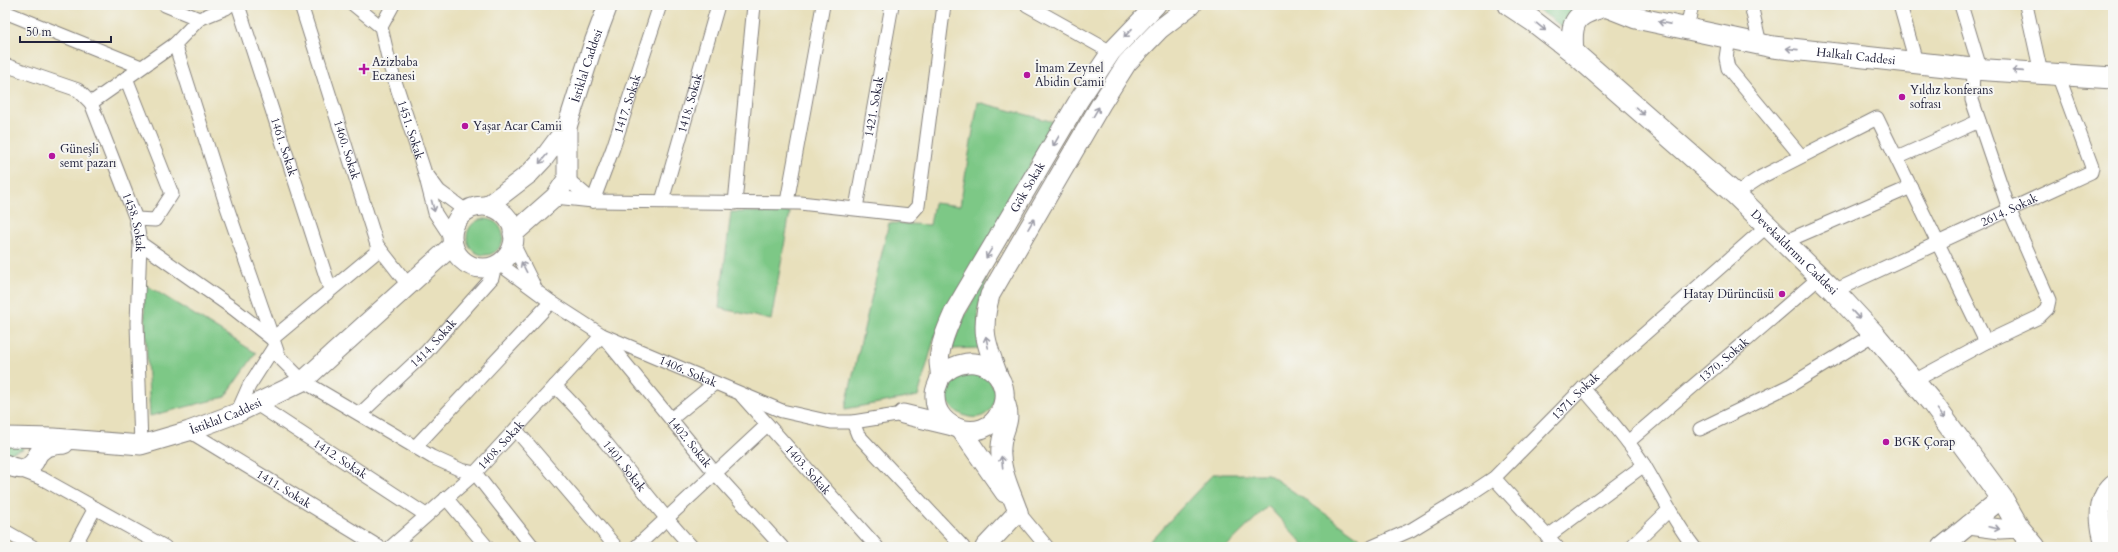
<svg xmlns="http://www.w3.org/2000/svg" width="2118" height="552" viewBox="0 0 2118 552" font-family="Cardo,serif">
<rect width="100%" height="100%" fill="#f6f6f2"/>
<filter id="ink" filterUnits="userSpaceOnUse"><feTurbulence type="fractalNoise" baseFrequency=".025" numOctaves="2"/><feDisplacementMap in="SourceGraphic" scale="8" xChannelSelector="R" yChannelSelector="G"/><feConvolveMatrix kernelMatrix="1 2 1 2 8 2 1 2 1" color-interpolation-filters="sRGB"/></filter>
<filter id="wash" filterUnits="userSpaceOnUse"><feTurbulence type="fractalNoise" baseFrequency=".012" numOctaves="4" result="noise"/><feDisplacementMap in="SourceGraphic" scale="16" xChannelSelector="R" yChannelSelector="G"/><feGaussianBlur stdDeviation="0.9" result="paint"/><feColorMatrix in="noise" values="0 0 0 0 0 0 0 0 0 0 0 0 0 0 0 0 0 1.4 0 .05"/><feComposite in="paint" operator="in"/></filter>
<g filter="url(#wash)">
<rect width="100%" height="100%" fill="#e8e0bc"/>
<g fill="#7dc886" stroke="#507560">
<path d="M1532 5H1577L1567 30Z"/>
<path d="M978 102 1054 122 935 336 918 396 845 409 889 223 930 225 934 203 960 206Z"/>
<path d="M731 212H790L771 320 719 308Z"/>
<circle cx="485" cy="237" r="18"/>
<path d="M987 278 978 311 980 348 952 349C960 323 971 301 987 278Z"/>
<path d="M143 283 256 353 225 397 150 416Z"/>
<path d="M961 370 985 372 996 393C995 397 994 403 992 407 977 433 933 405 950 381 953 377 958 374 961 370Z"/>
<path d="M5 443 21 444 23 449 7 454 5 453Z"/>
<path d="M1213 474H1268L1360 538 1350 547H1306L1268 506 1226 547H1145Z"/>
</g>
</g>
<g filter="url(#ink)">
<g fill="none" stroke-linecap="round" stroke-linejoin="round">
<defs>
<g id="street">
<path d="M165 5 199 19"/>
<path id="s1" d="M238 5 330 289"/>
<path id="s2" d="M301 5 377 245 409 286"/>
<path id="s3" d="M354 5 381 27 390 66 424 170 435 213 452 239"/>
<path d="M1027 5 1111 52"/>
<path d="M1751 5 1760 44"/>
<path d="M1900 5 1916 62"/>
<path d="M1961 5 1980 68"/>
<path d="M2026 5 2041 73"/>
<path d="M5 12 141 67"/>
<path d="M381 27 393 5"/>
<path d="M1687 28 1692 5"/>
<path d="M1729 38 1726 58 1728 68 1801 156"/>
<path d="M175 44 227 207 279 357 303 381 432 457 461 470 475 473 533 547"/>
<path id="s4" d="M5 65 78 90 91 103 136 219 140 243 137 323 141 445"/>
<path d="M126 78 172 194 155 220 136 219"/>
<path d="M91 103 175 44 199 19 226 8 230 5"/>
<path d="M1897 158 1979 121"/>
<path d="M428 176 439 191 466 211"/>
<path d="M567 179 593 201"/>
<path d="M1735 194 1761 177 1877 118 1986 342"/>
<path d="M555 197 593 201 800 203 910 215 918 206 944 5"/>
<path id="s5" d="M593 201 613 148 660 5"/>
<path id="s6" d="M662 201 718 5"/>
<path d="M787 202 823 5"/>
<path d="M735 203 754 5"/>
<path id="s7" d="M856 208 892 5"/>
<path d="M1784 242 1911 187"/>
<path d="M140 243 234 309 272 339 380 249"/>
<path d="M513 244 536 290"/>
<path id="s8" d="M498 263 551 302 602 335 782 411 831 422H853L903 414"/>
<path id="s9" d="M1834 291 2091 172 2092 167 2061 83V74"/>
<path d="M1914 381 1986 342 2039 317 2047 309 2049 300 2009 209 1972 100 1973 69"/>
<path id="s10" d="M555 386C606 435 643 496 692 547"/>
<path d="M1583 388C1604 413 1627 438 1644 465 1661 493 1674 522 1694 547"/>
<path id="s11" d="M742 396 877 547"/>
<path id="s12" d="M255 403 426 515"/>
<path d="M237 413 249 386 274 347"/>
<path id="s13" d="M360 414 426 352 492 278 495 265"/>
<path d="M671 419 715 383"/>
<path d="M853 422 858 435 963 547"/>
<path d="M1700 429 1791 385 1874 334"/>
<path d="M516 430 616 547"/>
<path id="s14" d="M189 431 379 547"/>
<path id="s15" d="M1628 442 1819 278"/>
<path d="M416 446 551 302"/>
<path d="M17 469 43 479 165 547"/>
<path d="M1494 478 1557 547"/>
<path d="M446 498 487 547"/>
<path d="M1018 512 1047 547"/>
<path d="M5 531 33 547"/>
<path d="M1547 537 1644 465"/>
<path d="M74 547 95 508"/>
<path id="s16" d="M391 547 475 473 602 335 715 473 782 547"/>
<path d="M636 547 767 425"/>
<path id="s17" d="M1372 547 1411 530 1470 494 1494 478 1583 388 1767 226"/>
<path d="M1631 547 1669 510"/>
</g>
<g id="secondary">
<path d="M487 206 529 174 544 158 567 127"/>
<circle cx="483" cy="237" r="31"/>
<path id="s18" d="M513 234 555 197 567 179V127L593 45 608 5"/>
<path id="s19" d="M940 377C973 343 1020 376 999 414 983 444 935 430 935 397 934 389 939 384 940 377 941 372 939 367 939 362 940 343 948 326 955 310L1079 100 1111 52 1156 5"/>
<path d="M999 378C986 343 980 332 990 295L1101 104 1127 63 1160 29 1191 5"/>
<path d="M1005 402C1013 423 1002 428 1001 447 999 469 1011 492 1018 512"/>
<path d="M903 414 953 426"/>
<path d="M961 430 1005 493"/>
<path id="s20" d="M5 437 54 438 141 445 189 431 237 413 303 381 453 245"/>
<path d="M5 464C15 469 26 472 34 462 36 459 37 454 41 451 47 445 55 445 64 444"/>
<path d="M1969 525 2000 529 2019 528"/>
<path d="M985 547 1018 512"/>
<path d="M1942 547 2002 498"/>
<path d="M2106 547C2099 526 2095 500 2113 484"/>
</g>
<g id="primary">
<path id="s21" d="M1509 5 1533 21 1573 52 1735 194 1834 291 1874 334 1933 404 2002 498 2019 528 2035 547"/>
<path id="s22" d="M1603 5 1636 18 1773 47 1973 69 2113 78"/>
<path d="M1573 52C1570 20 1575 14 1606 6"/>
</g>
</defs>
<use href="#street" stroke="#85817c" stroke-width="15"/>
<use href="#secondary" stroke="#85817c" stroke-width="21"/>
<use href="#primary" stroke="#85817c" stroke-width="23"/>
<use href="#street" stroke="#fff" stroke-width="13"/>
<use href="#secondary" stroke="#fff" stroke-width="19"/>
<use href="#primary" stroke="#fff" stroke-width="21"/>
</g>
<defs><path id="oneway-shaft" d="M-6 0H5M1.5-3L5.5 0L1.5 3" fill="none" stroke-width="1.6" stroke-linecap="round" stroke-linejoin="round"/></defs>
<g stroke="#9c9ca7">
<use href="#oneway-shaft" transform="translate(1664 23) rotate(-169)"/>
<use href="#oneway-shaft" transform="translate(1541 27) rotate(39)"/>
<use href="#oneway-shaft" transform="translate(1128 33) rotate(133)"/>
<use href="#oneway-shaft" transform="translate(1792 49) rotate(-174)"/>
<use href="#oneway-shaft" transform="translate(2018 71) rotate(-176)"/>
<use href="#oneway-shaft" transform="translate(1640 111) rotate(41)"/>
<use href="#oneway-shaft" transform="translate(1096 112) rotate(-60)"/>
<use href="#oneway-shaft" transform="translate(1056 141) rotate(120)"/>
<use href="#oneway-shaft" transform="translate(543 159) rotate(130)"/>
<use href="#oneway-shaft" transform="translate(433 206) rotate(75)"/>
<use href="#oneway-shaft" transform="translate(1031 224) rotate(-60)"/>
<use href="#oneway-shaft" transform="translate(989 253) rotate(121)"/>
<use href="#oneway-shaft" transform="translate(524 267) rotate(-117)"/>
<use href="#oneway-shaft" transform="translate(1856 315) rotate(47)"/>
<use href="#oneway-shaft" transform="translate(987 342) rotate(-102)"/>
<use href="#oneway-shaft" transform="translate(1941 414) rotate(54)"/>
<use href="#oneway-shaft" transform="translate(1002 462) rotate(-97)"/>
<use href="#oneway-shaft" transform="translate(1994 528) rotate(12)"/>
</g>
</g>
<g fill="#b5179e" stroke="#f6f6f2" stroke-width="1.5">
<path d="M362 63h4v4h4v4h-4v4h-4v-4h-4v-4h4z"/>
<circle cx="1027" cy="75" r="4"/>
<circle cx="1902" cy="97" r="4"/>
<circle cx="465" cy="126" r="4"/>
<circle cx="52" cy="156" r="4"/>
<circle cx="1782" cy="294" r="4"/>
<circle cx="1886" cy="442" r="4"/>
</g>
<g text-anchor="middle" stroke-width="4" stroke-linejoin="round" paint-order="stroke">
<g font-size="12" fill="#22223b" stroke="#f6f6f2">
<text dy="4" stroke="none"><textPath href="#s22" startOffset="259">Halkalı Caddesi</textPath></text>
<text dy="4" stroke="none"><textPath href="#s18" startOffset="194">İstiklal Caddesi</textPath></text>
<text dy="4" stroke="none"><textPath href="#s6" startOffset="102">1418. Sokak</textPath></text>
<text dy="4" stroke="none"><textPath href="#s5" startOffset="103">1417. Sokak</textPath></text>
<text dy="4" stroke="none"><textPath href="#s7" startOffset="103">1421. Sokak</textPath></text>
<text dy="4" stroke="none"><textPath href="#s3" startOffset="142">1451. Sokak</textPath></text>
<text dy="4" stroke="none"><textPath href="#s1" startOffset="149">1461. Sokak</textPath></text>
<text dy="4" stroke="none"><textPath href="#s2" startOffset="152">1460. Sokak</textPath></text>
<text dy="4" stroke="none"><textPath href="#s19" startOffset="428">Gök Sokak</textPath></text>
<text dy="4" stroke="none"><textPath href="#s9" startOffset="193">2614. Sokak</textPath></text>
<text dy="4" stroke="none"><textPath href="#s4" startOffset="223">1458. Sokak</textPath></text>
<text dy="4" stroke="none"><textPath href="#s21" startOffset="378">Devekaldırımı Caddesi</textPath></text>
<text dy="4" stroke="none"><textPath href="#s13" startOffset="102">1414. Sokak</textPath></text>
<text dy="4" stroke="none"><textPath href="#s15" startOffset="126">1370. Sokak</textPath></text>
<text dy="4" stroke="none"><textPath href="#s8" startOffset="220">1406. Sokak</textPath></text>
<text dy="4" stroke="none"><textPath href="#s17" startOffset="256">1371. Sokak</textPath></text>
<text dy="4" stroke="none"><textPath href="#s20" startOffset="226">İstiklal Caddesi</textPath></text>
<text dy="4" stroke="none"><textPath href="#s16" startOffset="438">1402. Sokak</textPath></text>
<text dy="4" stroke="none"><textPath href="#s16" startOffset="150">1408. Sokak</textPath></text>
<text dy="4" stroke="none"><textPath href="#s12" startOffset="102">1412. Sokak</textPath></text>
<text dy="4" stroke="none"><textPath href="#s10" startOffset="106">1401. Sokak</textPath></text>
<text dy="4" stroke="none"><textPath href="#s11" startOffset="99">1403. Sokak</textPath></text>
<text dy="4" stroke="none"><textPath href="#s14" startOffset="111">1411. Sokak</textPath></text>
</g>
<g font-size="12" fill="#22223b" stroke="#f6f6f2" text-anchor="start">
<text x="372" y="66">Azizbaba<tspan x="372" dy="14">Eczanesi</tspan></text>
<text x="1035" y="72">İmam Zeynel<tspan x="1035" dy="14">Abidin Camii</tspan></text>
<text x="1910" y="94">Yıldız konferans<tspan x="1910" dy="14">sofrası</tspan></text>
<text x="473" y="130">Yaşar Acar Camii</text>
<text x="60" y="153">Güneşli<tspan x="60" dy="14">semt pazarı</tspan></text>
<text x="1774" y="298" text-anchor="end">Hatay Dürüncüsü</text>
<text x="1894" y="446">BGK Çorap</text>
</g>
</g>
<rect width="2118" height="552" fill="none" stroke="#f6f6f2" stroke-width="20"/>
<path d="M20 36v6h91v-6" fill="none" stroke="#22223b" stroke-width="2"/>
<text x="26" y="36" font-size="12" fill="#22223b" stroke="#f6f6f2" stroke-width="3" paint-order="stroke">50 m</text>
</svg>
